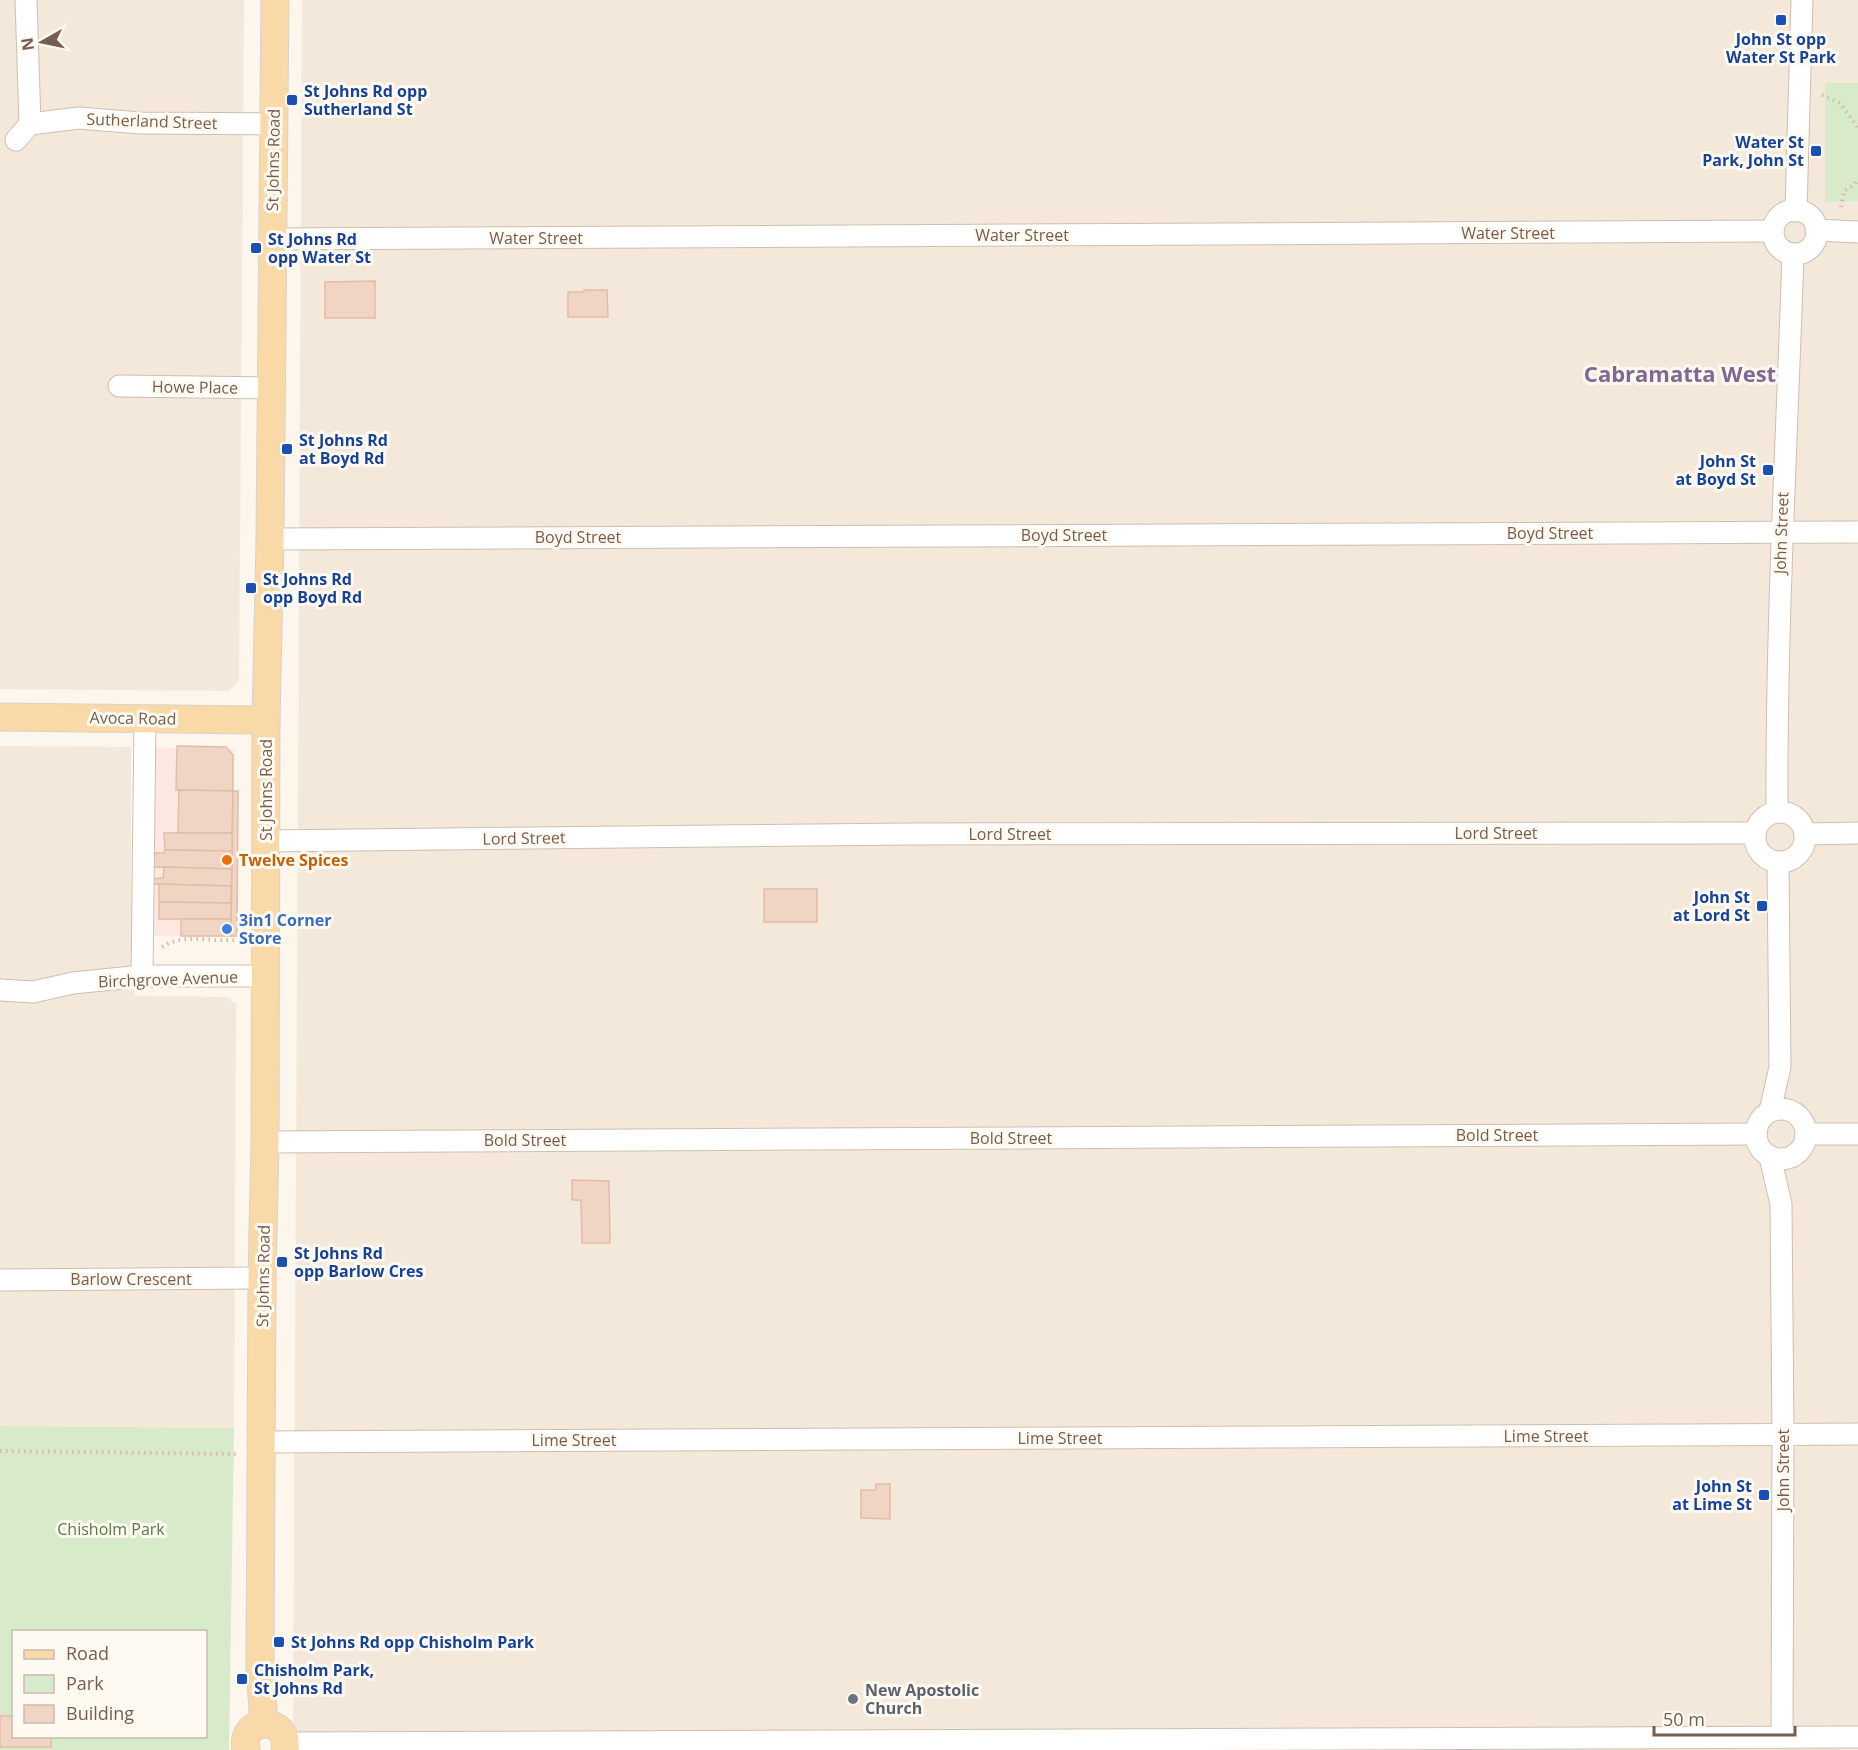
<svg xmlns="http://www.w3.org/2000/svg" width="1858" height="1750" viewBox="0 0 1858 1750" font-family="'Open Sans',sans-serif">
<rect width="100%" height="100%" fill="#fcf6ec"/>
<g fill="#f4e8da">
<path d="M0 0H244L239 681 228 691 0 689Z"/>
<path d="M302 0H1858V1750H293Z"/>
<path d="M0 746 131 747V955L135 996 227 997 236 1004 234 1428 0 1426Z"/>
</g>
<path fill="#fce8e0" d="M152 748 233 749 231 936H152Z"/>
<g fill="#d7eac9" fill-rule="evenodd">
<path d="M1825 83H1858V201L1825 202Z"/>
<path d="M0 1426 234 1428 229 1750H0ZM14 1632H206V1736H14Z"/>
</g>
<g fill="#f1d5c4" stroke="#e3bca5" stroke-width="1.5">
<path d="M375 281V318H325V282Z"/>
<path d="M584 290H607L608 317H568V292H584Z"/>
<path d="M177 746 226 747 233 755V791L176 790Z"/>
<path d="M179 790 233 791 232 833H178Z"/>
<path d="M233 791H238L237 936H231Z"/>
<path d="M164 833H232V851L165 850Z"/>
<path d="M165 850 232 851V869L152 867V853H164Z"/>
<path d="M164 867 232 869 231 886 152 884V879L163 878Z"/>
<path d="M159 884 231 886V903L159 902Z"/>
<rect x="764" y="889" width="53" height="33"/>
<path d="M159 902 231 903V919H159Z"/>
<rect x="181" y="919" width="50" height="17"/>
<path d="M572 1180 609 1181 610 1243H582L581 1200H572Z"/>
<path d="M876 1484H890V1519L861 1518V1490H876Z"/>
<path d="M0 1716H14V1736H51V1747H0Z"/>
</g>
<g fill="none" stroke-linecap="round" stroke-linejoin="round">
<defs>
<g id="minor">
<path d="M26 0 30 124"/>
<path d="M16 140 30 124 79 118 140 123 273 124"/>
<circle cx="1795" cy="232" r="22"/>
<path d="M1796 211 1802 0"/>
<path d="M1816 230 1858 232"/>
<path d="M272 239 1773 231"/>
<path d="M119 386 271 388"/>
<path d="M270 539 1858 532"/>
<path d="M1777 812C1776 625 1787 440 1793 254"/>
<circle cx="1780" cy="837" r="25"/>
<path d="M1805 834 1858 833"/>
<path d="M266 841 910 834 1755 833"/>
<path d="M142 976 145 718"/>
<path d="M0 990 33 992 73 983 142 976H266"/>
<circle cx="1781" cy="1134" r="25"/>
<path d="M1770 1111 1780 1067 1778 862"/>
<path d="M1806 1134H1858"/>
<path d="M265 1142 1756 1134"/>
<path d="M1770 1157 1781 1204 1783 1435 1782 1737"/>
<path d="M0 1280 262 1278"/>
<path d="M262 1442 1858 1434"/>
<path d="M286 1743 1858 1737"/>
</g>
<g id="major">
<path d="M0 717 266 720"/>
<path d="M264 1724 260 1667 262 1278 265 1142 266 720 270 539 275 0"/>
<path d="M246 1750C239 1716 290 1715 285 1750"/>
</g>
</defs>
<use href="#minor" stroke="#cfbeb0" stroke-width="23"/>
<use href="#major" stroke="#d9d2cd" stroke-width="29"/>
<g stroke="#d7b9a6" stroke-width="4" stroke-dasharray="1.5 4.5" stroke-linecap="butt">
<path d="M1822 95 1840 103 1858 128"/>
<path d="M1841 207 1844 191 1854 185 1858 179"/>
<path d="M162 947C182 933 211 942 234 940"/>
<path d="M0 1451 238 1454"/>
</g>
<use href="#minor" stroke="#fff" stroke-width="21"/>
<use href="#major" stroke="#f8d9a7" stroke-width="27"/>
</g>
<g fill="#1a4fb4" stroke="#fefaf2" stroke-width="2">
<rect x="1775" y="14" width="12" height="12" rx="3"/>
<rect x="286" y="94" width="12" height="12" rx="3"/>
<rect x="1810" y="145" width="12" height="12" rx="3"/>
<rect x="250" y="242" width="12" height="12" rx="3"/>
<rect x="281" y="443" width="12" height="12" rx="3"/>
<rect x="1762" y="464" width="12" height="12" rx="3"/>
<rect x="245" y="582" width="12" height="12" rx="3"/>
<rect x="1756" y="900" width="12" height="12" rx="3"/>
<rect x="276" y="1256" width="12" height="12" rx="3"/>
<rect x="1758" y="1489" width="12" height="12" rx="3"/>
<rect x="273" y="1636" width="12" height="12" rx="3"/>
<rect x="236" y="1673" width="12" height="12" rx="3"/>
</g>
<circle fill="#e8710a" stroke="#fefaf2" stroke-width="2" cx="227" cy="860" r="6"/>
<circle fill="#3f7fe0" stroke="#fefaf2" stroke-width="2" cx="227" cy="929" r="6"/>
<circle fill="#6b7280" stroke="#fefaf2" stroke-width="2" cx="853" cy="1699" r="6"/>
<g text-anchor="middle" stroke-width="6" stroke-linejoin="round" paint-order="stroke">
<g font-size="16" font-weight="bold" fill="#164399" stroke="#fefaf2" text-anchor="start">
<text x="1781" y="45" text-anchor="middle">John St opp<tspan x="1781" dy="18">Water St Park</tspan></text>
<text x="304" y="97">St Johns Rd opp<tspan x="304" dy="18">Sutherland St</tspan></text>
<text x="1804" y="148" text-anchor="end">Water St<tspan x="1804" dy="18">Park, John St</tspan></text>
<text x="268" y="245">St Johns Rd<tspan x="268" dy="18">opp Water St</tspan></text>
<text x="299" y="446">St Johns Rd<tspan x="299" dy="18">at Boyd Rd</tspan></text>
<text x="1756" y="467" text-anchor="end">John St<tspan x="1756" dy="18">at Boyd St</tspan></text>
<text x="263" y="585">St Johns Rd<tspan x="263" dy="18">opp Boyd Rd</tspan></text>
<text x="1750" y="903" text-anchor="end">John St<tspan x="1750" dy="18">at Lord St</tspan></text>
<text x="294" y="1259">St Johns Rd<tspan x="294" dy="18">opp Barlow Cres</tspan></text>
<text x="1752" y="1492" text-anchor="end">John St<tspan x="1752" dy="18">at Lime St</tspan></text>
<text x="291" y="1648">St Johns Rd opp Chisholm Park</text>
<text x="254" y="1676">Chisholm Park,<tspan x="254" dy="18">St Johns Rd</tspan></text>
</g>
<g font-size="16" fill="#775d4e" stroke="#fefaf2">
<text transform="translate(152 121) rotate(2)" y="6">Sutherland Street</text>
<text transform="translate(273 160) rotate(-89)" y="6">St Johns Road</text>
<text x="1508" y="239">Water Street</text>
<text x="1022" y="241">Water Street</text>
<text x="536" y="244">Water Street</text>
<text transform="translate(195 387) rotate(1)" y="6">Howe Place</text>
<text x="1550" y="539">Boyd Street</text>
<text transform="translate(1781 533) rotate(-88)" y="6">John Street</text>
<text x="1064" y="541">Boyd Street</text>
<text x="578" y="543">Boyd Street</text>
<text transform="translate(133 718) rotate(1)" y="6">Avoca Road</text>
<text transform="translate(266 790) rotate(-90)" y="6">St Johns Road</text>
<text x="1496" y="839">Lord Street</text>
<text x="1010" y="840">Lord Street</text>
<text transform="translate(524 838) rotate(-1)" y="6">Lord Street</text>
<text transform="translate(168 979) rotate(-2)" y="6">Birchgrove Avenue</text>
<text x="1497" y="1141">Bold Street</text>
<text x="1011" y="1144">Bold Street</text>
<text x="525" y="1146">Bold Street</text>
<text transform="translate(263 1276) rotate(-89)" y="6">St Johns Road</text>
<text x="131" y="1285">Barlow Crescent</text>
<text x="1546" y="1442">Lime Street</text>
<text x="1060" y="1444">Lime Street</text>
<text x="574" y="1446">Lime Street</text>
<text transform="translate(1783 1470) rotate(-90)" y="6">John Street</text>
</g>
<g font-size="16" font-weight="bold" fill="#c56008" stroke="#fefaf2" text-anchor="start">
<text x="239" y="866">Twelve Spices</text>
</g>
<g font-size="16" font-weight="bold" fill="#366cbe" stroke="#fefaf2" text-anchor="start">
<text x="239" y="926">3in1 Corner<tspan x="239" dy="18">Store</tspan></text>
</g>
<g font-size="16" fill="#577d46" stroke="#fefaf2">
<text x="111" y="1535">Chisholm Park</text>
</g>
<g font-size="16" font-weight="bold" fill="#5b616d" stroke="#fefaf2" text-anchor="start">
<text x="865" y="1696">New Apostolic<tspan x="865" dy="18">Church</tspan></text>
</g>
<g font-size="22" font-weight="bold" fill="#846693" stroke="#fefaf2">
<text x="1680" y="382">Cabramatta West</text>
</g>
</g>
<rect x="12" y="1630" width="195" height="108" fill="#fefaf2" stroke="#c8bbb0" stroke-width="1.5"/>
<rect x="24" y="1650" width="30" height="9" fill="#f8d9a7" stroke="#c8bbb0" stroke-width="1.5"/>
<text x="66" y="1660" font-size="18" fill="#775d4e">Road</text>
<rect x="24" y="1675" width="30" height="18" fill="#d7eac9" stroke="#c8bbb0" stroke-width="1.5"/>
<text x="66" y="1690" font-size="18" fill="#775d4e">Park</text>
<rect x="24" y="1705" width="30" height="18" fill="#f1d5c4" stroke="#c8bbb0" stroke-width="1.5"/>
<text x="66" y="1720" font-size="18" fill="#775d4e">Building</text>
<g transform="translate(42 42) rotate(261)" stroke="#fefaf2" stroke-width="4.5" paint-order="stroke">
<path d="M0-4.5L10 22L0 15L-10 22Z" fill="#775d4e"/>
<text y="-9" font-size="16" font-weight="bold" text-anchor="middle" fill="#775d4e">N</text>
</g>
<path d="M1654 1726v9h141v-9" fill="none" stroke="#775d4e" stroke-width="3"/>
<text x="1663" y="1726" font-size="18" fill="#775d4e" stroke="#fefaf2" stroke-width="4.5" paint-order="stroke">50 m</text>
</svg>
